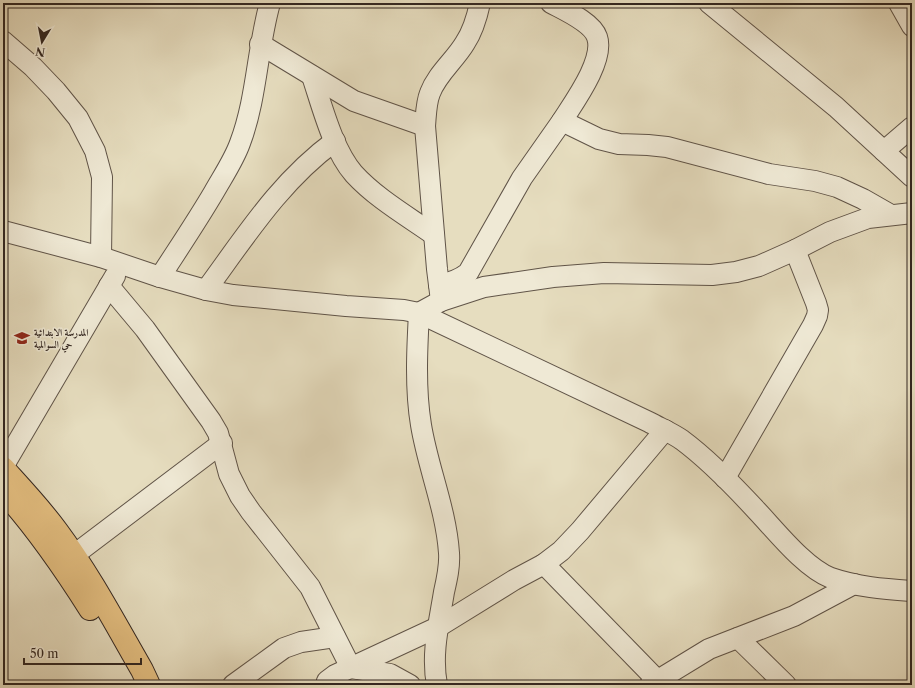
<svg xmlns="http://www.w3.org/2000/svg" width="915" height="688" viewBox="0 0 915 688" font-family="'Libre Caslon Text',Amiri,serif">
<rect width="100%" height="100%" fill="#e6ddbf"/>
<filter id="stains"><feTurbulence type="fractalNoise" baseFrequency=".005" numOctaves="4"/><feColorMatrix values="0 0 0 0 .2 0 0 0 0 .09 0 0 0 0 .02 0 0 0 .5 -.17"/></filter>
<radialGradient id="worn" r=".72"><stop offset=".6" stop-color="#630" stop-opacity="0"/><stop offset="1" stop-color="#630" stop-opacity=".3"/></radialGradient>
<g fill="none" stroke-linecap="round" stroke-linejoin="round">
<defs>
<g id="minor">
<path d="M551 3C564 10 592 22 597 37 605 60 574 102 562 121L599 139 619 144 648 145 667 147 769 174 815 181 837 187 863 199 891 215"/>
<path d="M709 3 836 107 912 177"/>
<path d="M899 3 912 26"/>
<path d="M3 41 33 67 56 91 78 118 95 151 102 177 101 257"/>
<path d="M260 44 354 101 425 126"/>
<path d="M312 76C322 106 333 150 354 174 376 198 407 216 434 235"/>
<path d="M884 151 912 127"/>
<path d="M3 231 101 257 160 277 206 290 233 295 346 306 404 310 419 313 649 422C660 428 672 433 682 440 709 460 734 486 757 511 776 531 805 568 831 578 857 587 885 589 912 591"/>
<path d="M160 277C178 249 197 221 214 192 223 176 234 160 240 143 257 98 257 49 270 3"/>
<path d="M439 285C450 283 459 280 468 273L522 178 562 121"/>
<path d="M109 286 145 329 211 421 218 433 229 474 240 496 251 512 310 587 351 668"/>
<path d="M206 290C245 237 280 181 335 141"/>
<path d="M441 301 437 269 425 126C426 115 426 103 430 93 437 74 455 60 465 43 473 31 477 17 480 3"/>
<path d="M3 467 115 276"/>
<path d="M725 478 813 325 817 316 818 310 816 303 795 250"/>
<path d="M74 555 222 443"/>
<path d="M544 564 657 680"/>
<path d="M738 638 786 685"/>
<path d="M351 668 390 674 410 685"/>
<path d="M233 685 284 648 301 642 335 637"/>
<path d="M326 685 327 681 335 675 438 627 514 580 544 564 561 551 580 531 665 430"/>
<path d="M437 685C431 654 439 623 444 592 447 579 450 566 449 553 446 509 428 468 421 425 415 389 417 349 419 313L441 301 484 287 553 277 604 273 712 275 736 272 759 266 795 250 830 232 868 218 912 213"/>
<path d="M650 685 709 649 794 616 854 584"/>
</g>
<g id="major">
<path d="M3 468C22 489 41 509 57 531 89 574 115 623 142 670L149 685"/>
<path d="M3 491C36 527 64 568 90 609"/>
</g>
</defs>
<use href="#minor" stroke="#605448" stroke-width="22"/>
<use href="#major" stroke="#332721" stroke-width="24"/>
<use href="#minor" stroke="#efe9d5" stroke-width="20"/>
<use href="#major" stroke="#e3be80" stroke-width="22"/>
</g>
<defs>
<symbol id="school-bare" viewBox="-9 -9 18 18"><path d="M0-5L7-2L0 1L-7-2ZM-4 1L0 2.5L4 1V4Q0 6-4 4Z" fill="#8f2418" stroke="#efe9d5" stroke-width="2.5" paint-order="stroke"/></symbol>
</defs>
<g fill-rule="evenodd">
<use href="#school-bare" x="11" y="327" width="22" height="22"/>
</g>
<g text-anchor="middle" stroke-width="3" stroke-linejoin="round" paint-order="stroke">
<g font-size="10" font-weight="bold" fill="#332721" stroke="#efe9d5" text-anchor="start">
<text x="34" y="336">المدرسة الابتدائية<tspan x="34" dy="12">حي السوالمية</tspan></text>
</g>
</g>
<rect width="915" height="688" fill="none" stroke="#e6ddbf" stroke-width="16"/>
<rect x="4" y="4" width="907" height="680" fill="none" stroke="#332721" stroke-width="2"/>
<rect x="8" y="8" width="899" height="672" fill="none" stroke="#332721"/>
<g transform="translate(42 42) rotate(190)" stroke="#efe9d5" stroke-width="3" paint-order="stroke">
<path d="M0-3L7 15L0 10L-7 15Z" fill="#332721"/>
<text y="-6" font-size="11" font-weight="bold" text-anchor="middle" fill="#332721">N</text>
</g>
<path d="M24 658v6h117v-6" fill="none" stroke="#332721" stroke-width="2"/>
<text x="30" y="658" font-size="12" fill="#332721" stroke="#efe9d5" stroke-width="3" paint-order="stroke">50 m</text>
<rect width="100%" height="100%" filter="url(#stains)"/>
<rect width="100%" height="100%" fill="url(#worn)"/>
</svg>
